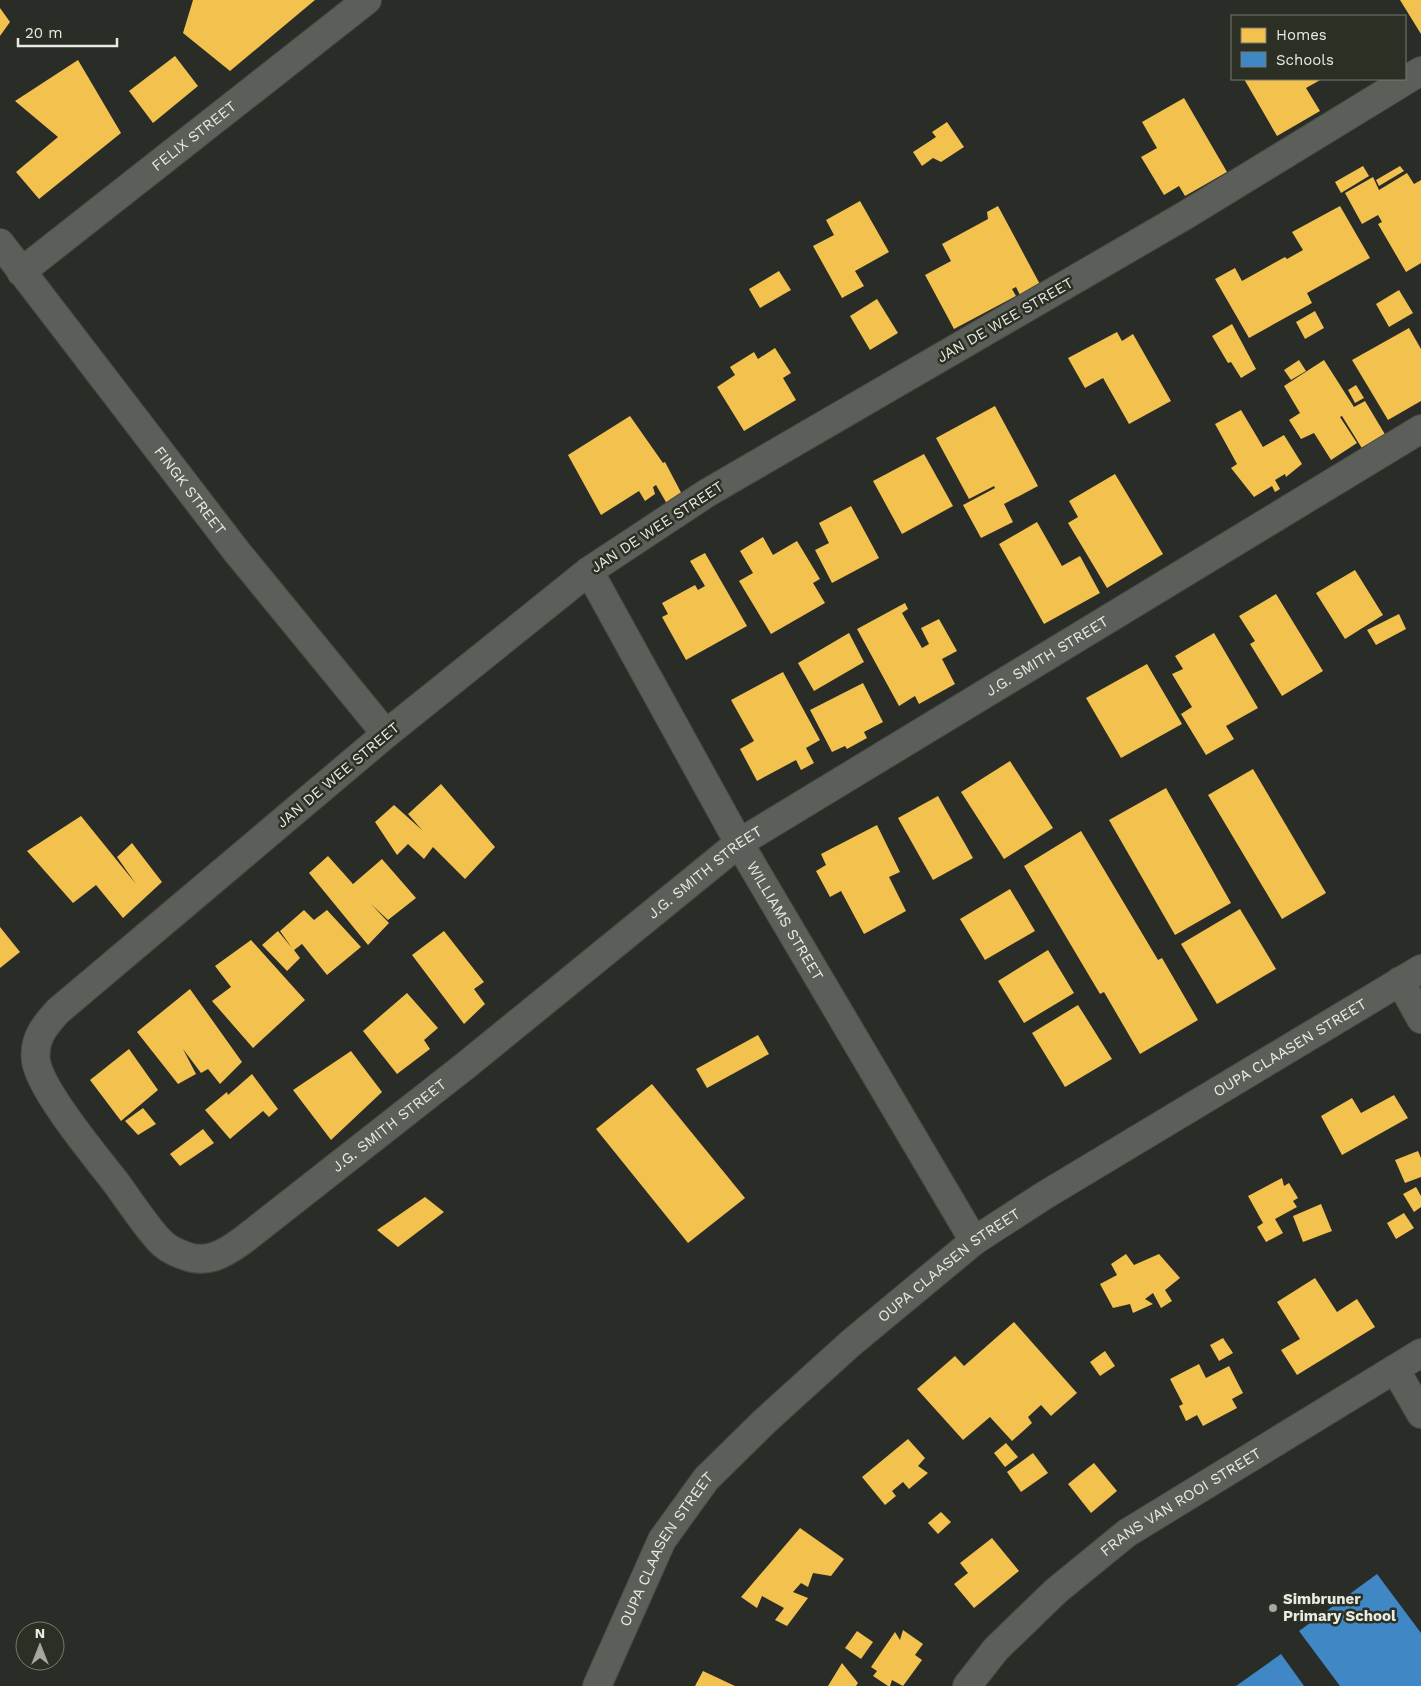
<svg xmlns="http://www.w3.org/2000/svg" width="1421" height="1686" viewBox="0 0 1421 1686" font-family="'Work Sans',sans-serif">
<rect width="100%" height="100%" fill="#2a2c27"/>
<g fill="#f2c14e">
<path d="M193 0H315L230 71 183 33Z"/>
<path d="M1400 0H1421V34Z"/>
<path d="M0 8 10 22 0 36Z"/>
<path d="M175 56 198 86 153 123 129 91Z"/>
<path d="M78 60 121 133 39 199 16 172 58 137 15 101Z"/>
<path d="M1244 79H1322L1306 88 1320 111 1277 136Z"/>
<path d="M1184 98 1227 172 1185 196 1179 186 1164 195 1141 157 1157 148 1142 122Z"/>
<path d="M947 122 964 147 941 162 933 158 922 166 913 152 936 137 932 132Z"/>
<path d="M1363 166 1369 176 1341 193 1335 182Z"/>
<path d="M1400 166 1404 171 1379 186 1376 180Z"/>
<path d="M1407 173 1414 184 1421 180V263L1406 272 1378 224 1382 222 1378 215 1362 224 1345 193 1373 177 1379 190Z"/>
<path d="M860 201 889 252 855 271 864 286 842 298 813 246 834 235 826 220Z"/>
<path d="M998 206 1043 290 1023 301 1016 287 1012 289 1016 296 954 329 925 275 951 261 942 244 988 219 987 212Z"/>
<path d="M1340 206 1370 258 1307 293 1312 303 1249 338 1215 279 1235 268 1242 281 1285 257 1287 259 1303 250 1292 232Z"/>
<path d="M779 271 791 290 760 308 749 289Z"/>
<path d="M1399 290 1413 313 1389 327 1376 304Z"/>
<path d="M877 299 898 333 870 350 850 316Z"/>
<path d="M1315 311 1324 328 1305 339 1296 322Z"/>
<path d="M1232 324 1256 369 1241 378 1231 362 1228 363 1212 336Z"/>
<path d="M1409 328 1421 349V401L1388 420 1352 360Z"/>
<path d="M1117 332 1122 341 1133 334 1171 401 1129 424 1103 378 1085 388 1068 358Z"/>
<path d="M775 348 791 373 783 378 796 400 744 431 717 387 735 375 730 367 754 352 758 359Z"/>
<path d="M1299 360 1306 371 1291 380 1284 370Z"/>
<path d="M1324 360 1354 407 1365 401 1386 436 1363 450 1342 416 1340 417 1357 443 1331 460 1314 433 1301 439 1289 420 1300 413 1284 386Z"/>
<path d="M1356 385 1364 398 1355 403 1348 390Z"/>
<path d="M995 406 1038 486 1004 504 1013 522 981 538 963 505 995 488 994 486 969 499 936 438Z"/>
<path d="M1241 410 1263 447 1284 435 1302 464 1286 477 1285 474 1275 480 1280 489 1275 492 1272 486 1254 497 1231 468 1237 464 1215 424Z"/>
<path d="M630 416 663 463 665 462 685 500 670 509 656 485 653 487 655 494 645 501 639 491 601 515 568 455Z"/>
<path d="M924 454 953 506 902 534 873 481Z"/>
<path d="M1115 474 1163 554 1107 588 1068 523 1078 517 1069 501Z"/>
<path d="M851 506 879 558 832 583 815 550 829 543 819 523Z"/>
<path d="M1037 522 1062 566 1080 556 1100 593 1044 624 999 544Z"/>
<path d="M763 537 773 555 797 541 820 579 813 583 825 603 771 634 739 581 753 573 740 551Z"/>
<path d="M705 553 747 626 686 660 662 617 668 614 662 603 695 585 698 590 705 586 690 561Z"/>
<path d="M1355 570 1383 615 1345 639 1316 593Z"/>
<path d="M1276 594 1323 671 1282 696 1250 644 1255 641 1239 616Z"/>
<path d="M905 603 908 609 902 613 922 648 929 644 921 628 939 619 957 651 942 659 955 684 919 704 915 696 899 706 857 629Z"/>
<path d="M1399 614 1406 629 1376 645 1367 630Z"/>
<path d="M849 633 864 662 814 691 798 663Z"/>
<path d="M1214 633 1258 708 1226 726 1234 739 1206 755 1181 714 1192 707 1172 674 1183 669 1175 656Z"/>
<path d="M1147 664 1182 724 1121 758 1086 698Z"/>
<path d="M783 672 820 740 806 748 814 763 801 770 796 760 757 781 740 749 754 741 731 700Z"/>
<path d="M863 683 883 722 864 732 867 738 847 749 845 746 832 752 810 710Z"/>
<path d="M1010 761 1053 828 1004 859 961 792Z"/>
<path d="M1253 769 1326 893 1282 919 1208 795Z"/>
<path d="M441 784 495 847 465 879 433 847 424 859 408 844 397 855 375 822 394 805 422 830 408 814Z"/>
<path d="M1166 788 1231 903 1175 935 1109 820Z"/>
<path d="M938 796 973 858 933 880 898 818Z"/>
<path d="M81 816 136 884 117 857 132 843 162 882 123 918 96 885 73 903 27 851Z"/>
<path d="M877 825 900 872 889 877 906 911 864 934 841 891 830 897 816 871 826 865 821 854Z"/>
<path d="M1081 831 1158 960 1162 958 1198 1020 1140 1054 1104 992 1100 994 1024 866Z"/>
<path d="M328 856 353 884 382 859 416 898 388 920 371 904 389 923 368 945 309 873Z"/>
<path d="M1010 889 1035 931 985 960 960 919Z"/>
<path d="M1240 909 1276 969 1217 1004 1181 944Z"/>
<path d="M304 910 314 920 327 910 361 947 327 975 302 944 294 950 300 958 287 971 262 945 278 931 292 948 280 931Z"/>
<path d="M0 927 20 952 0 968Z"/>
<path d="M444 931 484 982 474 989 485 1004 464 1024 412 955Z"/>
<path d="M251 940 305 1000 253 1048 212 1001 231 987 215 966Z"/>
<path d="M1048 950 1074 993 1024 1023 998 981Z"/>
<path d="M190 989 242 1062 220 1084 208 1069 201 1073 183 1049 196 1074 178 1084 137 1032Z"/>
<path d="M407 993 438 1028 424 1040 430 1049 397 1074 363 1031Z"/>
<path d="M1078 1005 1112 1059 1065 1087 1032 1033Z"/>
<path d="M758 1035 769 1054 707 1088 696 1069Z"/>
<path d="M129 1049 158 1090 121 1121 90 1080Z"/>
<path d="M351 1051 382 1092 331 1140 293 1090Z"/>
<path d="M252 1074 278 1109 269 1117 263 1111 230 1139 205 1110 227 1092 228 1095Z"/>
<path d="M652 1084 745 1198 688 1243 596 1129Z"/>
<path d="M1394 1095 1408 1118 1342 1155 1321 1116 1352 1098 1361 1113Z"/>
<path d="M143 1108 156 1124 138 1135 125 1121Z"/>
<path d="M203 1129 214 1143 180 1166 170 1154Z"/>
<path d="M1418 1151 1421 1158V1177L1405 1183 1395 1160Z"/>
<path d="M1282 1178 1284 1186 1289 1183 1298 1198 1293 1201 1297 1207 1275 1219 1283 1233 1266 1242 1257 1227 1263 1223 1248 1196Z"/>
<path d="M1416 1187 1421 1196V1207L1414 1212 1403 1194Z"/>
<path d="M425 1197 444 1212 398 1247 377 1230Z"/>
<path d="M1321 1204 1332 1231 1303 1242 1293 1216Z"/>
<path d="M1404 1213 1414 1228 1396 1239 1387 1223Z"/>
<path d="M1126 1254 1134 1265 1159 1254 1180 1278 1165 1290 1172 1301 1161 1308 1153 1293 1145 1299 1153 1304 1133 1313 1130 1304 1113 1308 1100 1284 1117 1275 1111 1264Z"/>
<path d="M1315 1278 1337 1312 1357 1299 1375 1327 1297 1375 1281 1350 1300 1339 1277 1302Z"/>
<path d="M1014 1322 1077 1393 1051 1416 1041 1405 1028 1417 1032 1423 1012 1441 990 1417 963 1440 917 1389 955 1356 964 1366Z"/>
<path d="M1223 1338 1233 1353 1219 1361 1210 1345Z"/>
<path d="M1105 1351 1115 1366 1100 1376 1090 1362Z"/>
<path d="M1199 1364 1206 1378 1229 1366 1243 1393 1232 1399 1237 1408 1203 1426 1197 1415 1186 1421 1179 1406 1183 1404 1170 1379Z"/>
<path d="M908 1439 925 1458 918 1466 928 1473 909 1489 903 1482 892 1491 896 1496 885 1505 862 1477Z"/>
<path d="M1006 1443 1018 1457 1005 1467 994 1453Z"/>
<path d="M1033 1453 1048 1473 1021 1492 1007 1472Z"/>
<path d="M1094 1463 1117 1491 1091 1513 1068 1484Z"/>
<path d="M941 1512 951 1522 938 1534 928 1523Z"/>
<path d="M800 1528 844 1559 831 1576 813 1573 808 1587 801 1583 793 1592 808 1598 787 1626 775 1620 784 1608 762 1596 757 1608 741 1597Z"/>
<path d="M992 1538 1019 1571 974 1608 954 1584 968 1573 960 1563Z"/>
<path d="M903 1630 923 1644 915 1655 922 1660 903 1686 892 1680 890 1686H888L873 1676 877 1671 871 1667 895 1632 900 1640Z"/>
<path d="M857 1631 873 1642 861 1659 845 1648Z"/>
<path d="M842 1663 858 1683 856 1686H828Z"/>
<path d="M703 1671 735 1686H695Z"/>
</g>
<g fill="#3f88c5">
<path d="M1377 1574 1421 1633V1686H1340L1299 1631Z"/>
<path d="M1281 1654 1304 1686H1236Z"/>
</g>
<g fill="none" stroke-linecap="round" stroke-linejoin="round">
<defs>
<g id="minor">
<path id="s1" d="M1421 71 1184 216 707 493 589 571 386 734 58 1011C44 1026 33 1040 36 1061 40 1090 97 1158 117 1184 130 1202 143 1222 158 1239 164 1246 174 1252 183 1255 206 1265 224 1254 242 1241L465 1066 739 843 1421 429"/>
<path id="s2" d="M0 243 237 552 386 734"/>
<path id="s3" d="M21 272 367 0"/>
<path id="s4" d="M589 571 739 843 974 1241"/>
<path d="M1400 981 1421 1019"/>
<path d="M1395 1369 1421 1414"/>
<path id="s5" d="M597 1686 662 1540 706 1479 765 1421 851 1343 974 1241 1045 1195 1421 969"/>
<path id="s6" d="M967 1686 996 1649 1056 1591 1127 1533 1421 1353"/>
</g>
</defs>
<use href="#minor" stroke="#464842" stroke-width="30"/>
<use href="#minor" stroke="#5c5e59" stroke-width="28"/>
</g>
<circle fill="#a6a8a1" stroke="#2b2f24" stroke-width="2" cx="1273" cy="1608" r="5"/>
<g text-anchor="middle" stroke-width="5" stroke-linejoin="round" paint-order="stroke">
<g font-size="15" fill="#e8ebe3" stroke="#2b2f24">
<text dy="5" stroke="none"><textPath href="#s3" startOffset="220">FELIX STREET</textPath></text>
<text transform="translate(1005 320) rotate(-30)" y="5">JAN DE WEE STREET</text>
<text dy="5" stroke="none"><textPath href="#s2" startOffset="312">FINGK STREET</textPath></text>
<text transform="translate(657 527) rotate(-33)" y="5">JAN DE WEE STREET</text>
<text dy="5" stroke="none"><textPath href="#s1" startOffset="3025">J.G. SMITH STREET</textPath></text>
<text transform="translate(338 775) rotate(-40)" y="5">JAN DE WEE STREET</text>
<text dy="5" stroke="none"><textPath href="#s1" startOffset="2620">J.G. SMITH STREET</textPath></text>
<text dy="5" stroke="none"><textPath href="#s4" startOffset="401">WILLIAMS STREET</textPath></text>
<text dy="5" stroke="none"><textPath href="#s5" startOffset="964">OUPA CLAASEN STREET</textPath></text>
<text dy="5" stroke="none"><textPath href="#s1" startOffset="2215">J.G. SMITH STREET</textPath></text>
<text dy="5" stroke="none"><textPath href="#s5" startOffset="559">OUPA CLAASEN STREET</textPath></text>
<text dy="5" stroke="none"><textPath href="#s6" startOffset="284">FRANS VAN ROOI STREET</textPath></text>
<text dy="5" stroke="none"><textPath href="#s5" startOffset="154">OUPA CLAASEN STREET</textPath></text>
</g>
<g font-size="15" font-weight="bold" fill="#e8ebe3" stroke="#2b2f24" text-anchor="start">
<text x="1283" y="1604">Simbruner<tspan x="1283" dy="17">Primary School</tspan></text>
</g>
</g>
<rect x="1231" y="15" width="175" height="65" fill="#2b2f24" stroke="#777a70"/>
<rect x="1241" y="28" width="25" height="15" fill="#f2c14e" stroke="#777a70"/>
<text x="1276" y="40" font-size="15" fill="#e8ebe3">Homes</text>
<rect x="1241" y="52" width="25" height="15" fill="#3f88c5" stroke="#777a70"/>
<text x="1276" y="65" font-size="15" fill="#e8ebe3">Schools</text>
<g transform="translate(40 1646)"><circle r="24" fill="#2b2f24" stroke="#777a70"/>
<path d="M0-4L9 19L0 12L-9 19Z" fill="#a6a8a1"/>
<text y="-8" font-size="14" font-weight="bold" text-anchor="middle" fill="#e8ebe3">N</text>
</g>
<path d="M18 38v8h99v-8" fill="none" stroke="#e8ebe3" stroke-width="2.5"/>
<text x="25" y="38" font-size="15" fill="#e8ebe3" stroke="#2b2f24" stroke-width="4" paint-order="stroke">20 m</text>
</svg>
